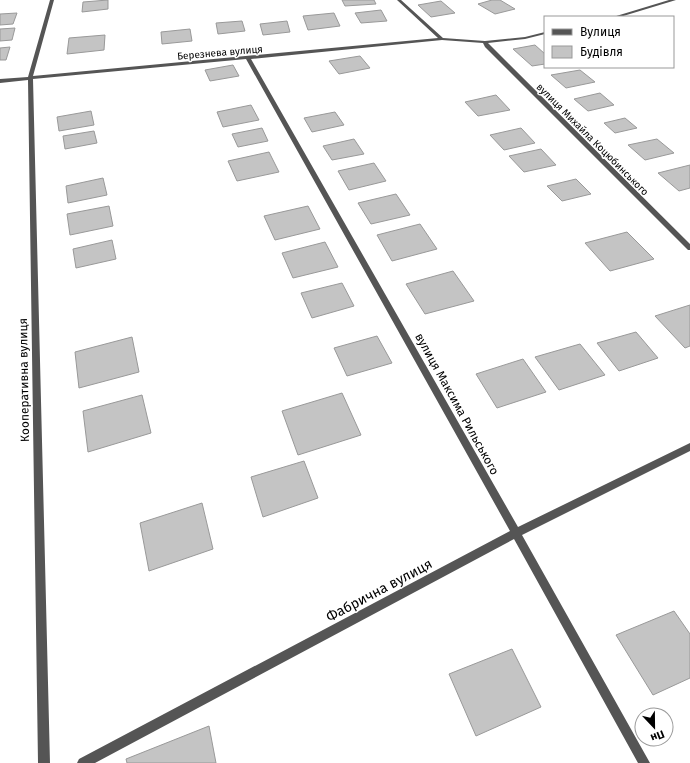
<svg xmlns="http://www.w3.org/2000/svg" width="690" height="763" viewBox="0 0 690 763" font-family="'Fira Sans',sans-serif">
<rect width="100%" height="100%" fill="#fff"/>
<g fill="#c4c4c4" stroke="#999">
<path d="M108 0V9L82 12 83 2Z"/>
<path d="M342 0H374L376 4 345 6Z"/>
<path d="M492 0H500L515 9 495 14 478 4Z"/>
<path d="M441 1 455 13 431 17 418 5Z"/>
<path d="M381 10 387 21 361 23 355 13Z"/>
<path d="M17 13 13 24 0 25V14Z"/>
<path d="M334 13 340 26 308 30 303 16Z"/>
<path d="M242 21 245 31 218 34 216 23Z"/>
<path d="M287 21 290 32 263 35 260 24Z"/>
<path d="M15 28 12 40 0 41V29Z"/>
<path d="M190 29 192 41 162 44 161 32Z"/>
<path d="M105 35 104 50 67 54 69 38Z"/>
<path d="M535 45 545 54V64L532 66 513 49Z"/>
<path d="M10 47 6 60H0V48Z"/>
<path d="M360 56 370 68 339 74 329 61Z"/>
<path d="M233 65 239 76 210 81 205 70Z"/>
<path d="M580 70 595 82 566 88 551 75Z"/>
<path d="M600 93 614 105 588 111 574 99Z"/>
<path d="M496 95 510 110 478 116 465 102Z"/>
<path d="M251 105 259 120 223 127 217 112Z"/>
<path d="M91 111 94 125 59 131 57 117Z"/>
<path d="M335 112 344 125 312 132 304 118Z"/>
<path d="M625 118 637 128 615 133 604 123Z"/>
<path d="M262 128 268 141 238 147 232 134Z"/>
<path d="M521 128 535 143 504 150 490 135Z"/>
<path d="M94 131 97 143 65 149 63 136Z"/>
<path d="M354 139 364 154 332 160 323 146Z"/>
<path d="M657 139 674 153 645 160 628 145Z"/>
<path d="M541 149 556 165 524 172 509 156Z"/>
<path d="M269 152 279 172 237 181 228 161Z"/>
<path d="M374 163 386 181 349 190 338 171Z"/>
<path d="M690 165V188L679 191 658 173Z"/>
<path d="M103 178 107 195 68 203 66 186Z"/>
<path d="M576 179 591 194 562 201 547 186Z"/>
<path d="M396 194 410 215 371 224 358 203Z"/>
<path d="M109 206 113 226 70 235 67 214Z"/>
<path d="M308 206 320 229 275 240 264 216Z"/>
<path d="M420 224 437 249 392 261 377 235Z"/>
<path d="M627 232 654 259 610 271 585 243Z"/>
<path d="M112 240 116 259 76 268 73 249Z"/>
<path d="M325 242 338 267 293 278 282 253Z"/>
<path d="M453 271 474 301 425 314 406 284Z"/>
<path d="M342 283 354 306 312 318 301 293Z"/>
<path d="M690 305V346L685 348 655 316Z"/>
<path d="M636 332 658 358 619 371 597 343Z"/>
<path d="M377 336 392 363 347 376 334 348Z"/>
<path d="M132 337 139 372 79 388 75 352Z"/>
<path d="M580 344 605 375 559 390 535 357Z"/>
<path d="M523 359 546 392 497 408 476 374Z"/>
<path d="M342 393 361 435 298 455 282 411Z"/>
<path d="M142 395 151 433 88 452 83 411Z"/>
<path d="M304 461 318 498 263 517 251 477Z"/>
<path d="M202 503 213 549 149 571 140 523Z"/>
<path d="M674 611 690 634V678L653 695 616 635Z"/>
<path d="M512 649 541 707 476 736 449 674Z"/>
<path d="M209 726 216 763H127L126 759Z"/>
</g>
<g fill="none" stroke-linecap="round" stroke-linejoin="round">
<g fill="#555" fill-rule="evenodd">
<path d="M50 0H54L33 76 438 38 397 0H401L443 38 485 41 525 37 545 32V34L525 39 488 43 690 244V250H688L485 47 483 43 442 40 251 59 518 527 690 443V451L522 535 650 763H638L514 539 95 763H77L79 759 510 531 246 59 33 79 50 763H38L28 80 0 83V79L28 77Z"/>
<path d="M669 0H676L620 17H613Z"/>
</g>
</g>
<g text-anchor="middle" stroke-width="3" stroke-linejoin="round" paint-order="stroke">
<g font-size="10" fill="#000" stroke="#fff">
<text transform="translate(220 52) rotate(-5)" y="4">Березнева вулиця</text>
<text transform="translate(593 139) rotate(45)" y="4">вулиця Михайла Коцюбинського</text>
</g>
<g font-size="12" fill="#000" stroke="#fff">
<text transform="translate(24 380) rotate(-91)" y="4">Кооперативна вулиця</text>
<text transform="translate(457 404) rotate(61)" y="4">вулиця Максима Рильського</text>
</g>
<g font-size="14" fill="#000" stroke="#fff">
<text transform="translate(379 590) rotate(-28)" y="5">Фабрична вулиця</text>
</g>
</g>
<rect x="544" y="16" width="130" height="52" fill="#ffffff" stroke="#999999"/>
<rect x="552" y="29" width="20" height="6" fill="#555555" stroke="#999999"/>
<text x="580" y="36" font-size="12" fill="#000000">Вулиця</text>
<rect x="552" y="46" width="20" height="12" fill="#c4c4c4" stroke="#999999"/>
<text x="580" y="56" font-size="12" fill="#000000">Будівля</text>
<g transform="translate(654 727) rotate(158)"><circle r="19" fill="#ffffff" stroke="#999999"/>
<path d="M0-3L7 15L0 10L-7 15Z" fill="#000000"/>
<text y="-6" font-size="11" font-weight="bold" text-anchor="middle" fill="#000000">Пн</text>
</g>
</svg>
